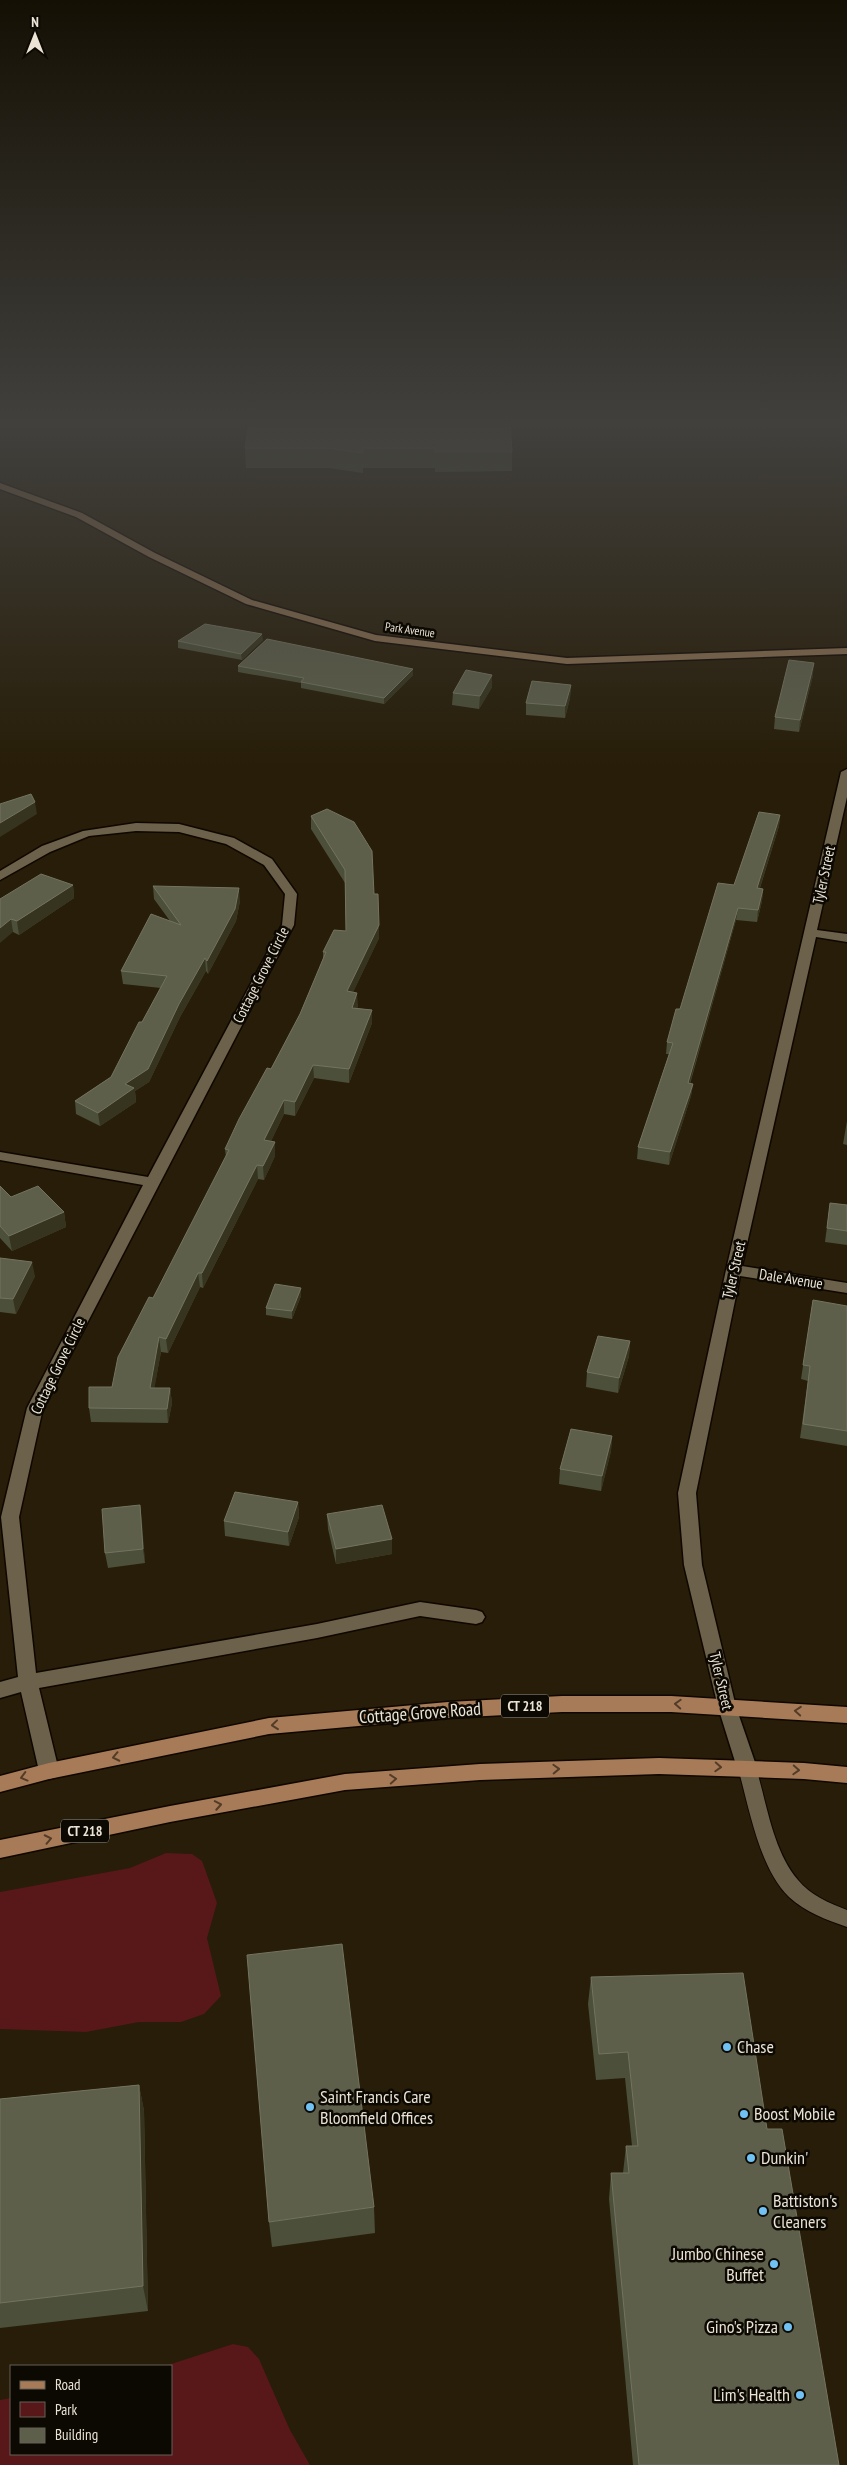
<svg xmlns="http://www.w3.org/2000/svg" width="847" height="2465" viewBox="0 0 847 2465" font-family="'PT Sans Narrow',sans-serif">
<rect width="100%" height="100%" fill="#271d08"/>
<g fill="#581718">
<path d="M166 1853 192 1854 202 1861 205 1869 217 1903 207 1938 221 1996 204 2014 181 2022H139L86 2032 0 2029V1892L130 1868Z"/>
<path d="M233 2344 248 2347 259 2359 290 2430 310 2465H0V2400L11 2398V2454H171V2366H165Z"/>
</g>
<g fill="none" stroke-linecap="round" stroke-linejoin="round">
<defs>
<path id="service" d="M747 1761 753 1763 756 1768C767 1804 773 1851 798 1880 810 1895 829 1903 847 1910V1927C827 1920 805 1912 789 1897 759 1868 749 1807 738 1768L741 1763Z"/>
<g id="minor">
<path d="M847 769V797L817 930 847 934V942L816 937 742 1266 847 1283V1293L740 1276 696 1493 702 1565 736 1707 757 1768 754 1774 747 1776 740 1774 737 1768 718 1707 684 1565 678 1493 726 1270 841 772Z"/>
<path d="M136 823 179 824 234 838 272 859 297 894 294 925 43 1408 19 1517 36 1673 317 1624 420 1602 476 1610 482 1612 485 1617 482 1622 476 1624 420 1616 317 1638 39 1688 59 1771 56 1777 49 1779 42 1777 39 1771 21 1692 0 1698V1682L18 1677 1 1517 27 1408 143 1185 0 1160V1152L148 1177 282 925 285 894 264 865 226 844 179 832 136 831 89 836 50 852 0 880V871L42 846 83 831Z"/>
</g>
<path id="secondary" d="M0 483 82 513 155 553 252 600 376 635 567 658 847 648V654L567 664 375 641 246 604 149 557 76 517 0 489Z"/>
<g id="primary">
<path d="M562 1696H671L847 1707V1723L671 1712H562L448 1718 269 1734 49 1779 0 1792V1776L49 1763 269 1718 448 1702Z"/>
<path d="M659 1758 804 1763 847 1767V1783L804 1779 659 1774 480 1780 345 1790 170 1822 0 1858V1840L170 1806 345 1774 480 1764Z"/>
</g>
</defs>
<use href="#service" stroke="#100700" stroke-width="2"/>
<use href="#minor" stroke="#100700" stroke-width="3"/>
<use href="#secondary" stroke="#100700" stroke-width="3"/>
<use href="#primary" stroke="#100700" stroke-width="3"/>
<use href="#service" fill="#6c614a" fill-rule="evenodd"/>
<use href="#minor" fill="#6c614a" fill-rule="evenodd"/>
<use href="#secondary" fill="#8a6e50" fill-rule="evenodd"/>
<use href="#primary" fill="#a77b57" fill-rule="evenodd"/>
</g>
<g fill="#4c4f39">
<path d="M249 424 512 452V471L435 472V468H363V473L329 468H246L245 448Z"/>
<path d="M263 640 242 660 178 648V641Z"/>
<path d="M238 666 413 675 384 704 301 688V683L238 672Z"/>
<path d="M813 675 799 732 774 729 775 717Z"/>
<path d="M571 685 570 698 565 718 526 715V703Z"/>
<path d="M492 687 479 709 452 705 453 693Z"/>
<path d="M780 815 779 826 760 888 763 889 762 901 757 922 736 920 690 1084H693L691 1096 669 1165 637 1159 638 1147 669 1054H666L667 1042 734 885Z"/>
<path d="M311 816 374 894 379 925V938L353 992 358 1006 357 1008 372 1010V1023L349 1083 314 1078 295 1116 284 1114 271 1141 275 1142V1156L264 1180 258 1179 203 1288 200 1287 168 1353 161 1352 154 1388H170L172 1403 168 1423 91 1422 89 1408 112 1387 153 1298 226 1157 225 1149 271 1069 300 1014 323 959V952L346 931 345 883 311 829Z"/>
<path d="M73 885 74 898 19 935 13 932 0 899Z"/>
<path d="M153 886 240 901 236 921 208 974 206 971 180 1017 149 1082 135 1091 136 1102 100 1126 76 1114 75 1101 111 1077 161 988 123 984 121 971 170 921 154 899Z"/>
<path d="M847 1121V1145L843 1144Z"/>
<path d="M0 1186 11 1197 64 1212 66 1227 12 1251 0 1238Z"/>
<path d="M830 1203 847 1205V1245L825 1242Z"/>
<path d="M0 1258 35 1276 16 1314 0 1312Z"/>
<path d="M301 1288V1296L292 1319 266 1315V1308Z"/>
<path d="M813 1300 847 1352V1446L800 1438 808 1381 801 1379Z"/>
<path d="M630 1341 629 1356 618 1393 586 1387 587 1372Z"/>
<path d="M612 1436 611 1451 601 1491 559 1484 560 1469Z"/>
<path d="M298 1502 299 1517 289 1546 225 1536 224 1521Z"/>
<path d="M140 1505 145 1563 108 1568 105 1553Z"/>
<path d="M327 1514 392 1554 336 1564 328 1529Z"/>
<path d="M591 1977 767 2129 839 2465H633L609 2199 611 2173H623L626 2146H632L625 2078 596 2080 588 2004Z"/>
<path d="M139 2085 144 2111 148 2311 0 2328V2099Z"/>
<path d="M374 2207 375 2233 272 2247 269 2222Z"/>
</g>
<g fill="#36341e">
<path d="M262 634 263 640 242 660 241 654Z"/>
<path d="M814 663 813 675 799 732 800 720Z"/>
<path d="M413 669V675L384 704V698Z"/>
<path d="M492 675V687L479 709 480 696Z"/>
<path d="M571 685 570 698 565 718V706Z"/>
<path d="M35 802 37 814 0 837V823Z"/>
<path d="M780 815 779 826 756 900 757 888Z"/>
<path d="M73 885 74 898 19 935 17 921Z"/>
<path d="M239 888 240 901 236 921 208 974 207 961Z"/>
<path d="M763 889 762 901 757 922 758 910Z"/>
<path d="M738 908 736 920 686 1096 688 1083Z"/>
<path d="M11 919 13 932 0 943V928Z"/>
<path d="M379 925V938L347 1005V991Z"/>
<path d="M205 958 206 971 180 1017 149 1082 135 1091 136 1102 100 1126 98 1113 125 1084 179 1004Z"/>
<path d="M357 993 358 1006 352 1021V1008Z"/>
<path d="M372 1010V1023L349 1083V1069Z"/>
<path d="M313 1065 314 1078 295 1116V1102Z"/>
<path d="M693 1084 691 1096 669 1165 670 1152Z"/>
<path d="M284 1100V1114L265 1154 264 1140Z"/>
<path d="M275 1142V1156L264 1180 263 1166Z"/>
<path d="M257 1165 258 1179 203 1288 202 1273Z"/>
<path d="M64 1212 66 1227 12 1251 9 1236Z"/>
<path d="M32 1262 35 1276 16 1314 13 1299Z"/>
<path d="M198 1273 200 1287 168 1353 166 1339Z"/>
<path d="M301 1288V1296L292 1319V1311Z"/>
<path d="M159 1337 161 1352 152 1402 150 1388Z"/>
<path d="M630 1341 629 1356 618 1393 619 1378Z"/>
<path d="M170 1388 172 1403 168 1423 167 1409Z"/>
<path d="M612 1436 611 1451 601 1491 602 1476Z"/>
<path d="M298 1502 299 1517 289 1546 288 1532Z"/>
<path d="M140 1505 142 1520 145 1563 143 1549Z"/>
<path d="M392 1539V1554L336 1564V1549Z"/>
<path d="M139 2085 144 2111 148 2311 143 2286Z"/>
</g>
<g fill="#5d5f4a" stroke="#737460">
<path d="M249 424H510L512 452H435V448H363V453L328 448H245Z"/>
<path d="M205 624 262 634 241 654 178 641Z"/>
<path d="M267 639 413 669 384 698 301 682 304 678 238 666Z"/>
<path d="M789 660 814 663 800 720 775 717Z"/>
<path d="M466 670 492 675 480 696 453 693Z"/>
<path d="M532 681 571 685 565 706 526 703Z"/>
<path d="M31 794 35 802 0 823V804Z"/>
<path d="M327 809 354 822 372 851 374 894H378L379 925 347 991 357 993 352 1008 372 1010 349 1069 313 1065 295 1102 284 1100 264 1140 275 1142 263 1166 257 1165 202 1273H198L166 1339 159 1337 150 1388H170L167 1409 89 1408V1387H112L118 1357 149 1297 153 1298 229 1150 225 1149 239 1119 267 1068 271 1069 300 1014 326 952H323L334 930 346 931 345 870 311 816Z"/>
<path d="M759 812 780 815 757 888 763 889 758 910 738 908 688 1083 693 1084 670 1152 638 1147 673 1043 667 1042 676 1009H680L718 883 734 885Z"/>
<path d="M41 874 73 885 17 921 11 919 0 928V899Z"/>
<path d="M153 886 239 888 235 909 207 961 205 958 179 1004 148 1069 125 1084 134 1088 98 1113 75 1101 111 1077 139 1022H142L167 976 121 971 151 914 181 925Z"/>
<path d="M0 1186 11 1197 38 1186 64 1212 9 1236 0 1226Z"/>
<path d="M830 1203 847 1205V1231L827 1228Z"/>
<path d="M0 1258 32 1262 13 1299 0 1298Z"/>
<path d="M275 1284 301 1288 292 1311 266 1308Z"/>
<path d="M813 1300 847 1306V1431L803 1424 810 1366 803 1365Z"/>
<path d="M598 1336 630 1341 619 1378 587 1372Z"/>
<path d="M571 1429 612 1436 602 1476 560 1469Z"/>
<path d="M235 1492 298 1502 288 1532 224 1521Z"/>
<path d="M140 1505 143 1549 105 1553 102 1509Z"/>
<path d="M382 1505 392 1539 336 1549 327 1514Z"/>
<path d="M342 1944 374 2207 269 2222 247 1955Z"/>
<path d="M743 1973 767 2129H782L839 2465H639L611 2173H629L626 2146H638L628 2052 599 2054 591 1977Z"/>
<path d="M139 2085 143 2286 0 2303V2099Z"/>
</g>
<defs><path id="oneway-chevron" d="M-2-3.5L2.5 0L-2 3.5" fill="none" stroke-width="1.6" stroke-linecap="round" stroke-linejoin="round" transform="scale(1.25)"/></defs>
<g stroke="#523c28">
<use href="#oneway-chevron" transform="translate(678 1704) rotate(-177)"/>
<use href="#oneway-chevron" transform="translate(798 1711) rotate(-176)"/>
<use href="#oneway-chevron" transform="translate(275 1725) rotate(174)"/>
<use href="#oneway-chevron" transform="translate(116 1757) rotate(168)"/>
<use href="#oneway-chevron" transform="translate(718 1767) rotate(3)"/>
<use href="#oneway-chevron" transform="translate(556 1769) rotate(-2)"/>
<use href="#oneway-chevron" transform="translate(796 1770) rotate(3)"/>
<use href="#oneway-chevron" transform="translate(24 1777) rotate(165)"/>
<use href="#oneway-chevron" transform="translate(393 1779) rotate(-4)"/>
<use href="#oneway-chevron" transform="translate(218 1805) rotate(-10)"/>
<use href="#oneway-chevron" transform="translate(48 1839) rotate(-12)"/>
</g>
<linearGradient id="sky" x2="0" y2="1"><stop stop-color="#151004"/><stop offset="0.55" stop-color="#41403d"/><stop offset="1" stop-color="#41403d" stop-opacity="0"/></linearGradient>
<rect width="847" height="769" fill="url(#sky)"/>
<g fill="#70c1f4" stroke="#0c0802" stroke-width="2">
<circle cx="727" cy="2047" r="5"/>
<circle cx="310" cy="2107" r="5"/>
<circle cx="744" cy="2114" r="5"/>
<circle cx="751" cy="2158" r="5"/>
<circle cx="763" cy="2211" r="5"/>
<circle cx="774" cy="2264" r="5"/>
<circle cx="788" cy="2327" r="5"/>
<circle cx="800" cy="2395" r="5"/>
</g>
<g text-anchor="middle" stroke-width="5" stroke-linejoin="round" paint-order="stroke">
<g font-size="12" fill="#eae3d6" stroke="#0c0802">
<text transform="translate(410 630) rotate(8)" y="4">Park Avenue</text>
</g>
<g fill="#0c0802" stroke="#a7a196" stroke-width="1">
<rect x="501" y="1694.5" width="48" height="23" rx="4"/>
<rect x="61" y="1819.5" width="48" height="23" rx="4"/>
</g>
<g font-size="14" font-weight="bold" fill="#eae3d6">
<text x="525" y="1711">CT 218</text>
<text x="85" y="1836">CT 218</text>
</g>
<g font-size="15" fill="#eae3d6" stroke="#0c0802">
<text transform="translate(824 875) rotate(-78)" y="5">Tyler Street</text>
<text transform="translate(261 975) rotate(-63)" y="5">Cottage Grove Circle</text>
<text transform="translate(734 1270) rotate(-77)" y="5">Tyler Street</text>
<text transform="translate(791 1279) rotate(9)" y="5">Dale Avenue</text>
<text transform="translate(58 1366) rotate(-64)" y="5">Cottage Grove Circle</text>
<text transform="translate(721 1681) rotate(77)" y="5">Tyler Street</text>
</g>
<g font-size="18" fill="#eae3d6" stroke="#0c0802">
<text transform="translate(420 1713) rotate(-4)" y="6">Cottage Grove Road</text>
</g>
<g font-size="18" fill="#eae3d6" stroke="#0c0802" text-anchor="start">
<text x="737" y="2053">Chase</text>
<text x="320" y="2103">Saint Francis Care<tspan x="320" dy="21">Bloomfield Offices</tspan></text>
<text x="754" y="2120">Boost Mobile</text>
<text x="761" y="2164">Dunkin'</text>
<text x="773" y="2207">Battiston's<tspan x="773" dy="21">Cleaners</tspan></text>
<text x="764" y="2260" text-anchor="end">Jumbo Chinese<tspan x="764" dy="21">Buffet</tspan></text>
<text x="778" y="2333" text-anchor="end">Gino's Pizza</text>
<text x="790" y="2401" text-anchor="end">Lim's Health</text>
</g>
</g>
<rect x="10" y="2365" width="162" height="90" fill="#0c0802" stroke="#656057"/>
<rect x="20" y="2381" width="25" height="8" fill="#a77b57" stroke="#656057"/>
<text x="55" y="2390" font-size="15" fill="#eae3d6">Road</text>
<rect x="20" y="2402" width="25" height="15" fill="#581718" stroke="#656057"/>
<text x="55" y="2415" font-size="15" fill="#eae3d6">Park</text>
<rect x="20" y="2428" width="25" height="15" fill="#5d5f4a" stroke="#656057"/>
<text x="55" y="2440" font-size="15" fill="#eae3d6">Building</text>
<g transform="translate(35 35)" stroke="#0c0802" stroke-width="4" paint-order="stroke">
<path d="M0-4L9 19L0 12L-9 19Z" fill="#eae3d6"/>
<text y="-8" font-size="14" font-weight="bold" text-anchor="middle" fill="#eae3d6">N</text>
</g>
</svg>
